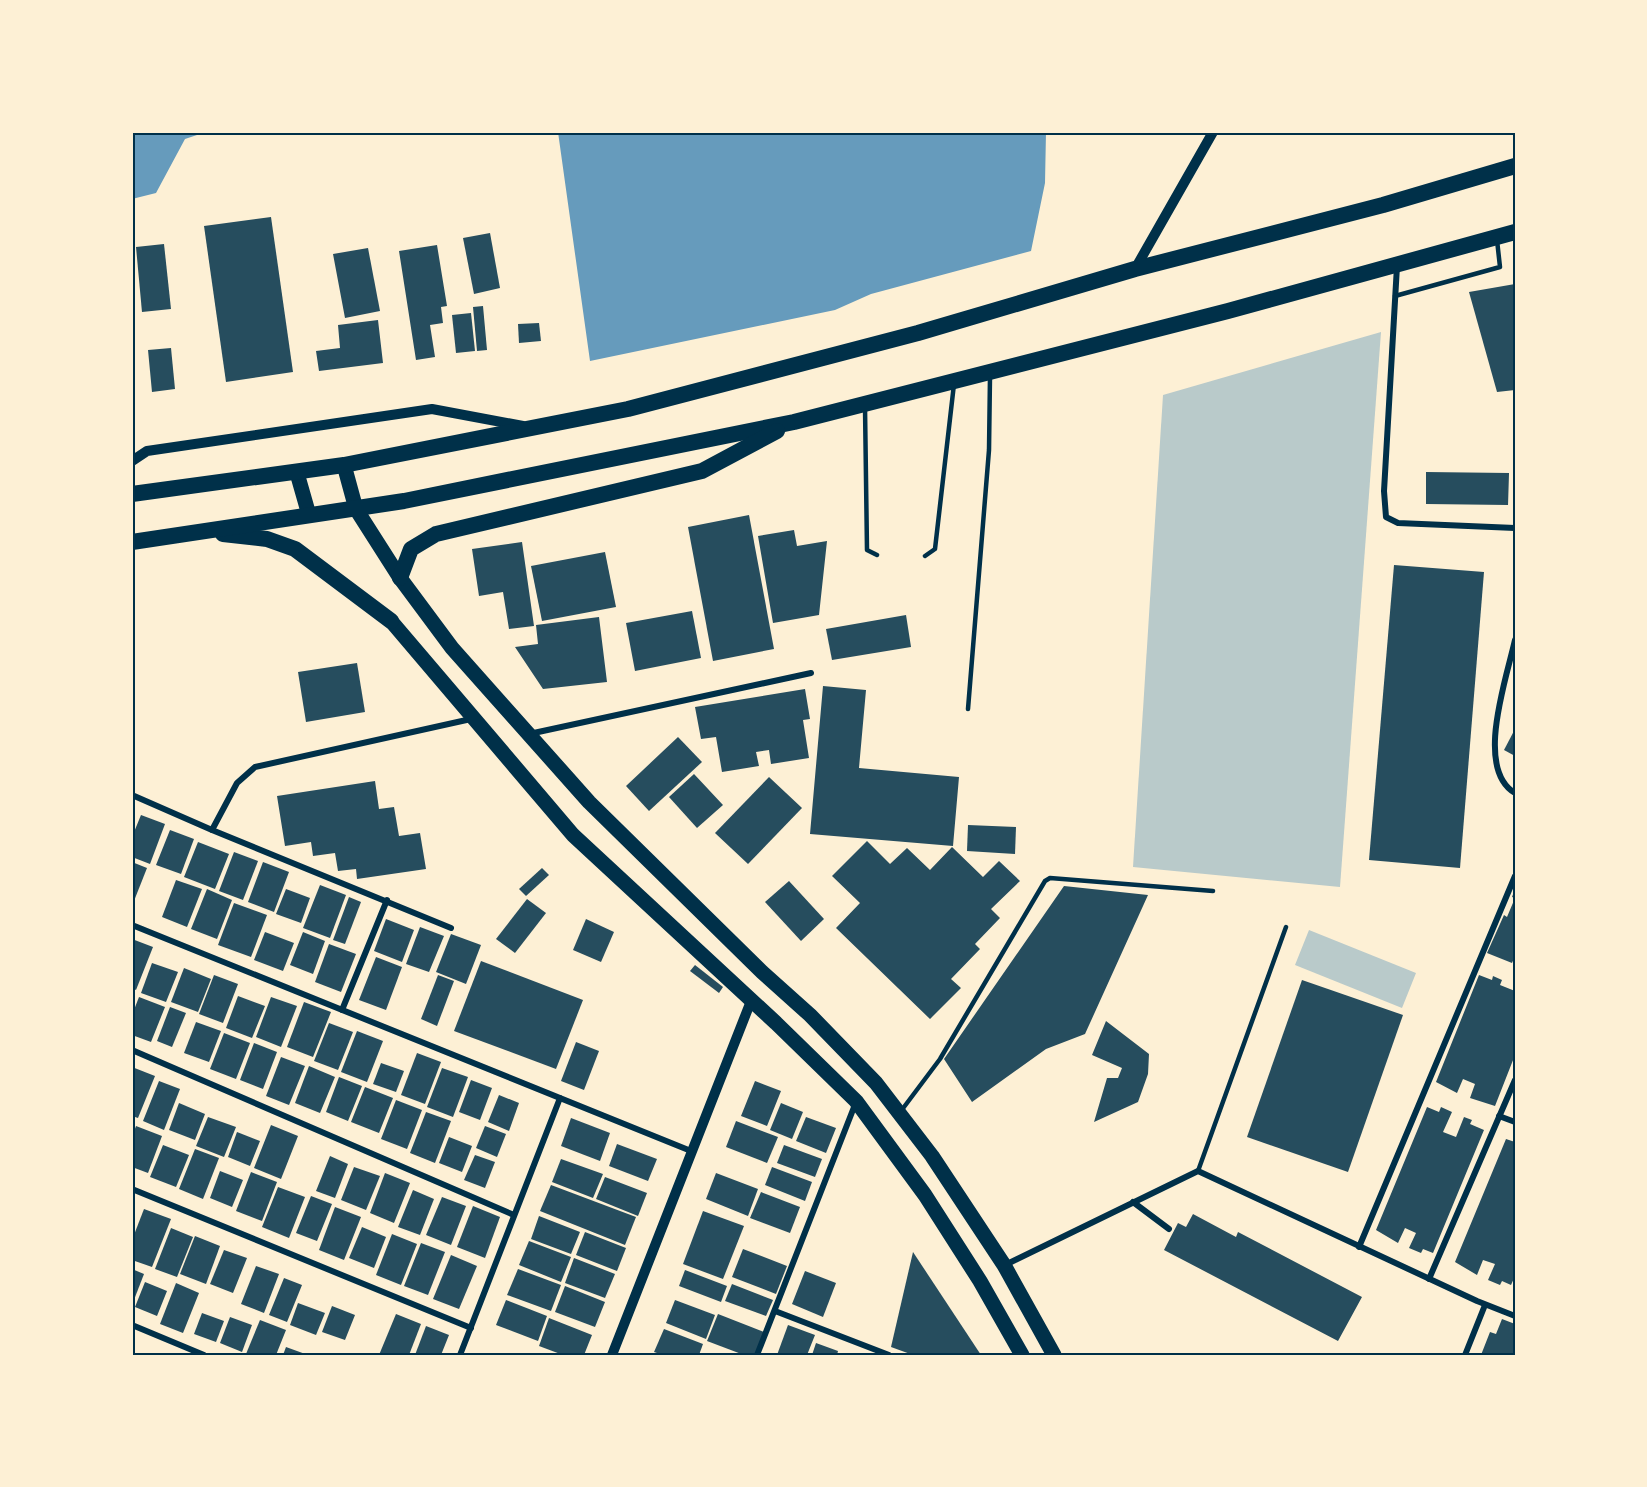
<svg xmlns="http://www.w3.org/2000/svg" width="1647" height="1487" viewBox="0 0 1647 1487" font-family="Quicksand,sans-serif">
<rect width="100%" height="100%" fill="#fdf0d5"/>
<g fill="#b9caca">
<path d="M1381 332 1340 887 1133 867 1163 395Z"/>
<path d="M1309 930 1416 973 1402 1008 1295 965Z"/>
</g>
<g fill="#669bbc">
<path d="M132 132H206L185 139 156 193 132 199Z"/>
<path d="M558 132H1046L1045 183 1031 251 871 294 835 310 590 361Z"/>
</g>
<g fill="#264d5e">
<path d="M271 217 293 372 226 382 204 226Z"/>
<path d="M490 233 500 288 474 294 463 238Z"/>
<path d="M164 244 171 309 142 312 136 247Z"/>
<path d="M437 245 447 306 441 307 443 323 430 325 435 357 416 360 399 251Z"/>
<path d="M368 248 380 311 345 318 333 254Z"/>
<path d="M1515 284V390L1497 392 1469 292Z"/>
<path d="M483 306 487 350 477 351 473 307Z"/>
<path d="M471 313 475 351 456 353 452 315Z"/>
<path d="M378 320 383 363 319 371 316 351 340 348 338 325Z"/>
<path d="M539 323 541 341 519 343 518 324Z"/>
<path d="M171 348 175 389 152 392 148 350Z"/>
<path d="M1426 472 1509 473 1508 505 1426 504Z"/>
<path d="M749 515 774 649 713 661 688 527Z"/>
<path d="M794 530 797 546 827 541 819 615 773 623 758 536Z"/>
<path d="M522 542 534 626 509 629 503 592 479 596 472 549Z"/>
<path d="M605 552 616 607 542 621 531 566Z"/>
<path d="M1394 565 1484 572 1460 868 1369 860Z"/>
<path d="M692 611 701 658 635 671 626 623Z"/>
<path d="M906 615 911 647 832 660 826 629Z"/>
<path d="M599 617 607 682 543 689 515 647 538 644 536 625Z"/>
<path d="M357 663 365 712 306 722 298 672Z"/>
<path d="M823 686 866 690 859 768 959 777 953 846 810 834Z"/>
<path d="M805 689 810 719 803 720 809 758 771 764 769 750 756 752 759 766 722 772 716 737 701 739 695 707Z"/>
<path d="M1515 729V756L1504 750Z"/>
<path d="M678 737 702 762 649 811 626 786Z"/>
<path d="M694 774 723 805 697 828 669 797Z"/>
<path d="M769 777 802 808 748 864 715 833Z"/>
<path d="M375 781 379 809 394 807 399 836 420 833 426 869 357 879 356 869 338 871 335 853 313 856 311 842 285 846 277 796Z"/>
<path d="M141 815 165 824 150 864 132 857V837Z"/>
<path d="M968 825 1016 827 1015 854 967 851Z"/>
<path d="M170 830 194 839 181 874 156 865Z"/>
<path d="M867 841 890 864 907 848 930 870 952 847 983 877 999 861 1020 881 991 909 1000 918 975 944 980 949 951 979 961 988 930 1019 836 928 860 903 832 876Z"/>
<path d="M198 842 229 854 215 889 184 877Z"/>
<path d="M234 852 258 861 243 900 219 891Z"/>
<path d="M132 862 147 868 132 906Z"/>
<path d="M263 862 289 872 274 912 248 902Z"/>
<path d="M542 868 549 875 526 896 519 889Z"/>
<path d="M176 880 202 889 187 927 162 917Z"/>
<path d="M789 881 824 919 801 941 765 902Z"/>
<path d="M320 885 346 895 330 938 303 928Z"/>
<path d="M1064 886 1148 895 1085 1034 1046 1049 972 1102 944 1059Z"/>
<path d="M207 889 232 900 217 939 191 929Z"/>
<path d="M286 889 310 898 301 923 276 914Z"/>
<path d="M1515 889V956L1512 963 1487 953 1504 915 1507 917 1515 898 1512 897Z"/>
<path d="M349 897 361 902 345 944 333 940Z"/>
<path d="M527 899 546 913 515 953 496 939Z"/>
<path d="M234 903 267 915 251 957 218 945Z"/>
<path d="M386 919 414 930 402 962 374 951Z"/>
<path d="M586 919 614 932 601 962 573 950Z"/>
<path d="M420 927 444 936 429 972 406 964Z"/>
<path d="M265 932 294 943 283 971 254 960Z"/>
<path d="M303 932 325 941 313 974 290 965Z"/>
<path d="M451 934 481 945 466 984 436 972Z"/>
<path d="M132 939 153 947 136 990 132 988Z"/>
<path d="M329 944 356 954 341 992 315 982Z"/>
<path d="M376 957 402 967 386 1010 359 1000Z"/>
<path d="M481 961 583 1000 556 1069 454 1031Z"/>
<path d="M152 963 178 972 166 1002 141 993Z"/>
<path d="M695 965 723 987 719 993 690 971Z"/>
<path d="M184 968 211 979 198 1012 171 1002Z"/>
<path d="M214 975 238 984 223 1023 199 1014Z"/>
<path d="M438 975 454 981 437 1026 421 1019Z"/>
<path d="M1479 975 1492 980 1493 976 1502 980 1500 985 1515 991V1055L1495 1106 1470 1098 1475 1084 1463 1079 1457 1093 1436 1082Z"/>
<path d="M1302 980 1403 1015 1348 1172 1247 1137Z"/>
<path d="M238 996 265 1006 252 1038 226 1028Z"/>
<path d="M139 997 165 1007 151 1042 132 1035V1015Z"/>
<path d="M271 997 297 1006 281 1047 256 1037Z"/>
<path d="M304 1002 331 1012 313 1057 287 1047Z"/>
<path d="M170 1007 186 1013 172 1047 157 1041Z"/>
<path d="M1106 1021 1149 1054 1148 1074 1138 1102 1094 1122 1107 1078H1118L1122 1068 1092 1055Z"/>
<path d="M196 1022 221 1031 209 1062 184 1053Z"/>
<path d="M329 1023 353 1032 338 1070 314 1061Z"/>
<path d="M357 1031 383 1041 367 1082 341 1072Z"/>
<path d="M224 1033 250 1043 236 1079 210 1069Z"/>
<path d="M576 1042 599 1051 584 1090 561 1081Z"/>
<path d="M254 1043 277 1052 263 1089 240 1080Z"/>
<path d="M417 1053 441 1062 425 1104 401 1095Z"/>
<path d="M281 1057 305 1066 289 1105 266 1096Z"/>
<path d="M381 1063 404 1071 396 1092 373 1084Z"/>
<path d="M309 1066 335 1077 320 1113 295 1103Z"/>
<path d="M132 1067 155 1076 138 1118 132 1116Z"/>
<path d="M442 1068 468 1077 453 1117 427 1107Z"/>
<path d="M339 1077 362 1086 348 1121 326 1112Z"/>
<path d="M471 1080 492 1088 480 1120 459 1112Z"/>
<path d="M159 1081 180 1089 164 1130 143 1121Z"/>
<path d="M755 1081 781 1091 767 1126 741 1116Z"/>
<path d="M365 1087 393 1098 379 1133 351 1122Z"/>
<path d="M499 1095 519 1103 509 1131 488 1122Z"/>
<path d="M396 1100 422 1110 407 1149 381 1139Z"/>
<path d="M179 1103 205 1114 195 1140 169 1130Z"/>
<path d="M781 1103 803 1112 792 1139 770 1130Z"/>
<path d="M1427 1107 1439 1112 1441 1107 1452 1112 1443 1132 1456 1137 1464 1117 1472 1120 1470 1124 1484 1130 1433 1253 1423 1249 1421 1253 1409 1248 1416 1233 1405 1228 1398 1243 1376 1230Z"/>
<path d="M426 1112 451 1121 435 1163 410 1153Z"/>
<path d="M208 1117 236 1127 224 1157 196 1146Z"/>
<path d="M806 1117 836 1128 826 1153 796 1141Z"/>
<path d="M571 1118 610 1133 600 1161 561 1146Z"/>
<path d="M736 1121 778 1137 767 1163 726 1147Z"/>
<path d="M271 1125 298 1136 281 1179 254 1168Z"/>
<path d="M136 1126 162 1136 148 1173 132 1167V1137Z"/>
<path d="M485 1126 506 1134 497 1157 476 1148Z"/>
<path d="M237 1132 260 1141 250 1166 228 1157Z"/>
<path d="M449 1137 472 1146 462 1172 439 1163Z"/>
<path d="M1506 1139 1515 1142V1276L1511 1285 1502 1281 1500 1285 1488 1280 1495 1264 1483 1260 1477 1275 1455 1262Z"/>
<path d="M617 1144 657 1159 648 1181 609 1166Z"/>
<path d="M163 1145 189 1155 176 1187 150 1177Z"/>
<path d="M784 1145 822 1159 815 1177 777 1163Z"/>
<path d="M195 1149 219 1158 203 1199 179 1189Z"/>
<path d="M475 1155 495 1162 485 1188 464 1180Z"/>
<path d="M330 1156 348 1164 335 1198 316 1191Z"/>
<path d="M561 1159 603 1174 593 1198 552 1182Z"/>
<path d="M354 1167 380 1176 366 1210 341 1200Z"/>
<path d="M772 1167 812 1182 805 1201 765 1185Z"/>
<path d="M220 1171 243 1180 232 1207 210 1198Z"/>
<path d="M251 1172 277 1182 262 1221 236 1211Z"/>
<path d="M385 1173 410 1183 394 1223 370 1213Z"/>
<path d="M716 1173 758 1189 748 1216 706 1199Z"/>
<path d="M605 1177 647 1193 638 1216 596 1199Z"/>
<path d="M551 1185 636 1217 625 1245 540 1211Z"/>
<path d="M278 1187 305 1197 289 1238 262 1227Z"/>
<path d="M413 1190 434 1199 420 1235 398 1227Z"/>
<path d="M761 1192 800 1207 790 1233 750 1218Z"/>
<path d="M311 1196 332 1204 317 1241 296 1233Z"/>
<path d="M442 1197 466 1206 451 1245 426 1235Z"/>
<path d="M473 1206 500 1217 485 1258 457 1247Z"/>
<path d="M335 1207 361 1217 344 1260 319 1250Z"/>
<path d="M144 1209 171 1219 152 1267 132 1260V1240Z"/>
<path d="M703 1211 744 1226 723 1279 683 1264Z"/>
<path d="M1193 1214 1236 1237 1238 1232 1362 1297 1338 1341 1164 1250 1178 1223 1186 1227Z"/>
<path d="M539 1216 580 1232 571 1254 531 1239Z"/>
<path d="M362 1227 386 1237 374 1268 349 1258Z"/>
<path d="M171 1228 193 1237 177 1277 155 1269Z"/>
<path d="M585 1232 626 1248 617 1271 576 1255Z"/>
<path d="M392 1234 417 1244 401 1285 376 1275Z"/>
<path d="M195 1236 220 1246 206 1284 180 1274Z"/>
<path d="M529 1241 571 1257 561 1282 519 1265Z"/>
<path d="M421 1243 445 1252 428 1295 404 1286Z"/>
<path d="M743 1249 787 1266 776 1294 732 1277Z"/>
<path d="M224 1250 247 1258 233 1293 210 1284Z"/>
<path d="M913 1252 981 1355H913L891 1347Z"/>
<path d="M451 1255 477 1266 459 1309 433 1299Z"/>
<path d="M574 1258 615 1274 605 1298 565 1283Z"/>
<path d="M256 1266 279 1274 264 1313 241 1304Z"/>
<path d="M132 1269 144 1274 132 1305Z"/>
<path d="M518 1269 561 1285 551 1311 507 1295Z"/>
<path d="M685 1270 727 1286 721 1302 679 1286Z"/>
<path d="M805 1271 836 1283 823 1317 792 1304Z"/>
<path d="M284 1278 302 1285 287 1322 269 1315Z"/>
<path d="M145 1282 167 1291 157 1316 135 1307Z"/>
<path d="M176 1283 199 1293 183 1333 160 1324Z"/>
<path d="M732 1284 773 1300 766 1316 725 1301Z"/>
<path d="M565 1286 605 1302 595 1327 555 1312Z"/>
<path d="M506 1300 547 1316 538 1341 496 1325Z"/>
<path d="M675 1300 715 1315 706 1339 666 1323Z"/>
<path d="M298 1303 325 1313 316 1335 290 1325Z"/>
<path d="M332 1306 355 1315 345 1340 322 1332Z"/>
<path d="M202 1313 224 1321 216 1342 194 1334Z"/>
<path d="M396 1314 421 1324 409 1355H379Z"/>
<path d="M718 1314 764 1332 755 1355H744L707 1341Z"/>
<path d="M230 1317 252 1325 242 1352 220 1343Z"/>
<path d="M549 1318 592 1335 584 1355H563L539 1346Z"/>
<path d="M1502 1319 1515 1324V1355H1481L1490 1332 1496 1334Z"/>
<path d="M260 1320 286 1330 276 1355 246 1354Z"/>
<path d="M788 1325 815 1335 807 1355H777Z"/>
<path d="M426 1326 449 1335 441 1355H415Z"/>
<path d="M664 1329 703 1344 699 1355H663L654 1352Z"/>
<path d="M816 1343 838 1351 837 1355H812Z"/>
<path d="M286 1347 308 1355H283Z"/>
</g>
<g fill="none" stroke-linecap="round" stroke-linejoin="round">
<g stroke="#003049" stroke-width="4.5">
<path d="M1395 296 1500 267 1497 240"/>
<path d="M865 407 867 550 877 555"/>
<path d="M925 556 935 549 954 384"/>
<path d="M968 709 989 450 990 376"/>
<path d="M901 1111 940 1059 1045 881 1050 878 1213 891"/>
<path d="M1198 1171 1286 927"/>
</g>
<g stroke="#003049" stroke-width="6">
<path d="M1397 266 1384 491 1386 517 1398 523 1515 528"/>
<path d="M1515 640C1507 677 1474 769 1515 793"/>
<path d="M529 734 811 673"/>
<path d="M132 795 212 830"/>
<path d="M132 925 691 1151"/>
<path d="M451 928 212 830 237 783 255 767 471 719"/>
<path d="M342 1010 387 900"/>
<path d="M132 1050 514 1215"/>
<path d="M1499 1116 1515 1122"/>
<path d="M132 1189 471 1328"/>
<path d="M1133 1202 1169 1229"/>
<path d="M1359 1247 1515 876"/>
<path d="M1005 1265 1198 1171 1477 1301 1515 1316"/>
<path d="M1429 1279 1515 1080"/>
<path d="M775 1311 889 1355"/>
<path d="M132 1325 204 1355"/>
<path d="M460 1355 560 1098"/>
<path d="M757 1355 856 1102"/>
<path d="M1465 1355 1485 1305"/>
</g>
<g stroke="#003049" stroke-width="10">
<path d="M1135 269 1213 132"/>
<path d="M132 461 147 451 432 409 523 426"/>
<path d="M612 1355 751 1001"/>
</g>
<g stroke="#003049" stroke-width="15">
<path d="M344 465 356 509 400 578 452 648 589 802 762 972 810 1015 876 1083 932 1156 1004 1265 1054 1355"/>
<path d="M297 473 309 515"/>
<path d="M391 621 573 835 776 1023 856 1101 925 1195 980 1281 1022 1355"/>
</g>
<g stroke="#003049" stroke-width="16">
<path d="M132 494 344 465 628 409 918 333 1135 269 1383 205 1515 166"/>
<path d="M223 534 267 539 295 549 391 621"/>
<path d="M132 542 404 501 794 422 1228 311 1515 232"/>
<path d="M400 578 411 549 436 534 702 471 777 431"/>
</g>
</g>
<rect width="1647" height="1487" fill="none" stroke="#fdf0d5" stroke-width="267"/>
<rect x="134" y="134" width="1380" height="1220" fill="none" stroke="#003049" stroke-width="2"/>
</svg>
